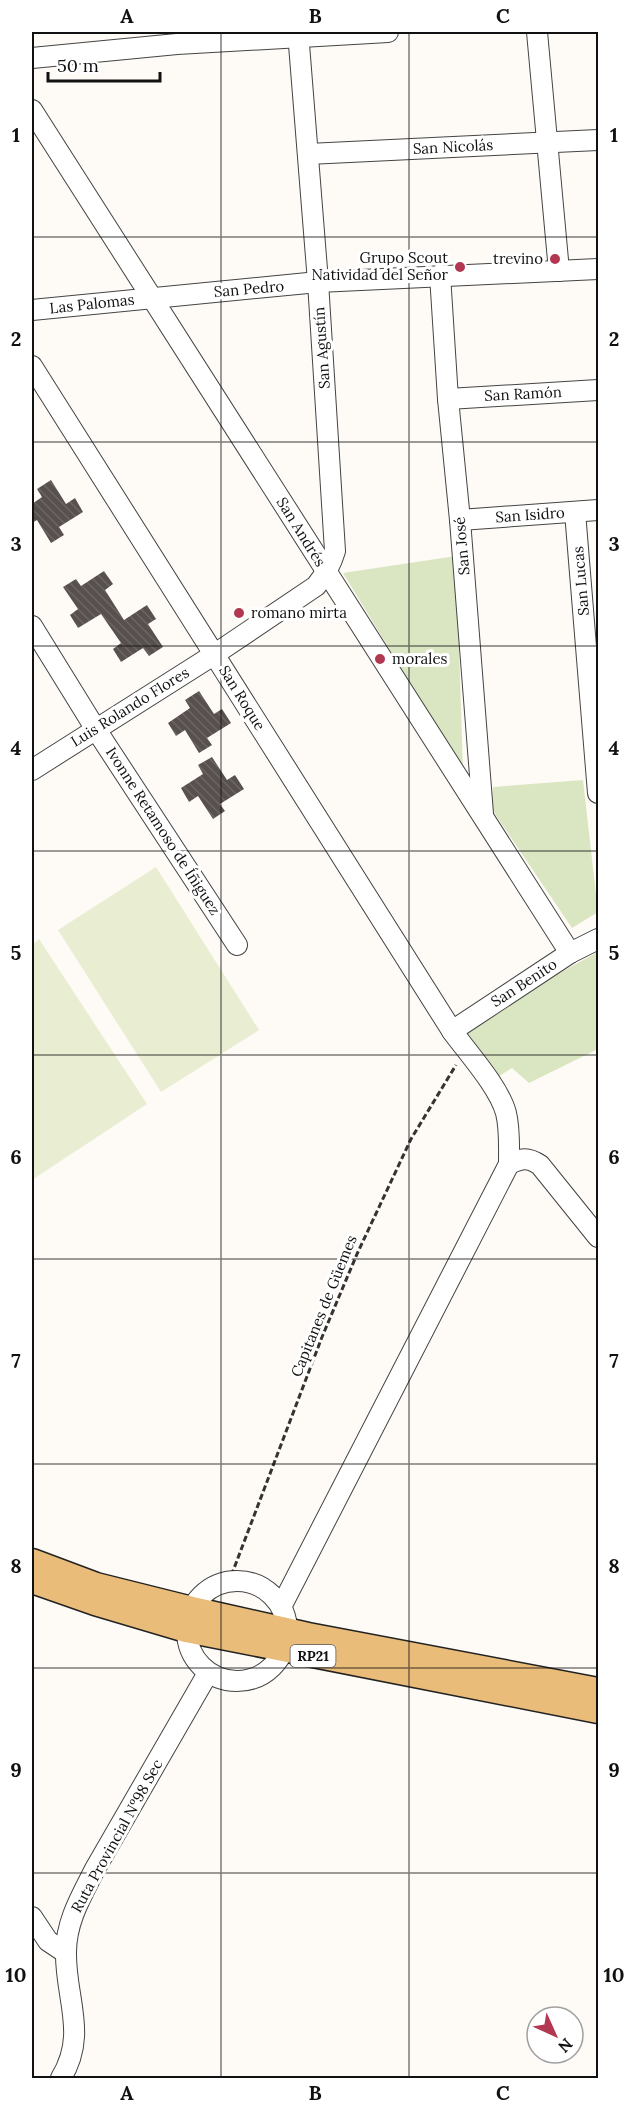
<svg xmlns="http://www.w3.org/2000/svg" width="630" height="2110" viewBox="0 0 630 2110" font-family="Lora,serif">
<defs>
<pattern id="building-back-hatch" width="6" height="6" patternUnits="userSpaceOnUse" patternTransform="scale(1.5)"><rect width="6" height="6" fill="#58504e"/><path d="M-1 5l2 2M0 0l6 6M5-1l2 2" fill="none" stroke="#6b6563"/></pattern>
</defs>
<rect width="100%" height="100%" fill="#fefbf6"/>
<g fill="#dae6c2">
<path d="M456 556 463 770 343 573Z"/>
<path d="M583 780 598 912 572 928 491 808 493 787Z"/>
<path d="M598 952V1049L529 1083 512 1068 490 1082 452 1031Z"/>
</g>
<g fill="#e9eed2">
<path d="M156 867 259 1030 161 1092 58 930Z"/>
<path d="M39 939 147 1104 32 1180V945Z"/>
</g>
<g fill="url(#building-back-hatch)">
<path d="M51 480 66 504 75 498 83 512 59 527 64 535 51 543 37 520 32 523V504L42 497 37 489Z"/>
<path d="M104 571 113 584 105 590 124 620 147 605 156 619 148 624 163 647 149 656 143 648 121 662 113 649 121 643 101 614 78 628 70 615 78 609 63 587 76 579 81 586Z"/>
<path d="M199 691 214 714 222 709 231 723 207 738 212 745 199 753 185 730 176 736 168 723 190 708 185 700Z"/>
<path d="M212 757 227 780 235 775 244 789 220 804 225 811 213 819 198 796 189 802 181 788 203 774 198 765Z"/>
</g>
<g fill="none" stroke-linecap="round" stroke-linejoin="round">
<defs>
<g id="minor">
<path d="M537 32 559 271"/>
<path d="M32 58 177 44 388 32"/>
<path d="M32 110 570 953"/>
<path d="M308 154 598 140"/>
<path d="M440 275 448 399 460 520 483 814"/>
<path d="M32 310 318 282 598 269"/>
<path d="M32 366 452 1031C468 1053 499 1087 506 1113 510 1129 509 1147 509 1164 522 1158 528 1157 540 1165L598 1237"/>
<path d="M448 399 598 390"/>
<path d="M575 512 598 793"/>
<path d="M460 520 598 510"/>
<path d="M32 626 95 728 237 945"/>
<path d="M32 770 215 654 316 586C325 575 331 565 335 551L318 282 298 32"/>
<path d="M452 1031 570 953 598 939"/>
<circle cx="237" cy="1631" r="50"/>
<path d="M281 1607 509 1164"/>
<path d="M32 1917 48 1941 66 1953"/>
<path d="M61 2078C88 2034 65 1998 66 1952 66 1921 82 1895 95 1869L208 1673"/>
</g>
<g id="major">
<path d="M32 1561 96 1585 192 1609 308 1635 598 1690"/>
<path d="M32 1581 95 1603 186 1630 598 1711"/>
</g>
</defs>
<use href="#minor" stroke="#444" stroke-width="22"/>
<use href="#major" stroke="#222" stroke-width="27"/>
<g stroke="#333" stroke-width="3" stroke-dasharray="6 3" stroke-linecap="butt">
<path d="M225 1582 233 1571 322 1337 357 1254 411 1139 456 1065"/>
<path d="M202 1592 210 1589"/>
</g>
<use href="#minor" stroke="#fff" stroke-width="20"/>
<use href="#major" stroke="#e9bc7a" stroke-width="24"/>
</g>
<path fill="none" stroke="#111" stroke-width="1.5" stroke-opacity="0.55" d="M221 32V2078M409 32V2078M32 237H598M32 442H598M32 646H598M32 851H598M32 1055H598M32 1259H598M32 1464H598M32 1668H598M32 1873H598"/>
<g fill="#b23751" stroke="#fff" stroke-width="2">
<circle cx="555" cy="259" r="6"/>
<circle cx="460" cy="267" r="6"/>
<circle cx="239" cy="613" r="6"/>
<circle cx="380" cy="659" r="6"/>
</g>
<g text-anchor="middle" stroke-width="6" stroke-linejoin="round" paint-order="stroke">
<rect fill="#fff" stroke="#585858" stroke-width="1.5" x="290.5" y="1645" width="45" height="22" rx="4.5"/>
<g font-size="14" font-weight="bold" fill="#111">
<text x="313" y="1661">RP21</text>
</g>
<g font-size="15" fill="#111" stroke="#fff">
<text transform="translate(453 147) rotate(-3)" y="5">San Nicolás</text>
<text transform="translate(249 289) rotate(-5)" y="5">San Pedro</text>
<text transform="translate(92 304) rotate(-6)" y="5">Las Palomas</text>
<text transform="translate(322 348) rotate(-94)" y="5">San Agustín</text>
<text transform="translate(523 394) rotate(-3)" y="5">San Ramón</text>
<text transform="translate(530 515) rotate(-4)" y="5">San Isidro</text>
<text transform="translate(301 532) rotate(58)" y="5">San Andrés</text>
<text transform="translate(462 546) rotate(-95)" y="5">San José</text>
<text transform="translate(581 581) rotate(-95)" y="5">San Lucas</text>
<text transform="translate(242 698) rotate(58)" y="5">San Roque</text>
<text transform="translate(130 707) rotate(-32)" y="5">Luis Rolando Flores</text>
<text transform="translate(163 831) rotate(57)" y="5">Ivonne Retamoso de Íñiguez</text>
<text transform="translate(524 983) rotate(-33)" y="5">San Benito</text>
<text transform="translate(324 1306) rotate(-68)" y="5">Capitanes de Güemes</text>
<text transform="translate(117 1836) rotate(-61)" y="5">Ruta Provincial Nº98 Sec</text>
</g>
<g font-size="15" fill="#111" stroke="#fff" text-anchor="end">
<text x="448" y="263">Grupo Scout<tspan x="448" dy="17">Natividad del Señor</tspan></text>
<text x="543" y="264">trevino</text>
<text x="251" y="618" text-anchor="start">romano mirta</text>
<text x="392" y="664" text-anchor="start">morales</text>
</g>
</g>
<rect width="630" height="2110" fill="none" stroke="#ffffff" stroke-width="66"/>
<g transform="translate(555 2035) rotate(135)"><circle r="28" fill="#ffffff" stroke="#a0a0a0" stroke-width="1.5"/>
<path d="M0-4.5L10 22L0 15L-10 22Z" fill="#b23751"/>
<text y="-9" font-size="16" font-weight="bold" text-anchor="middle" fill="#111111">N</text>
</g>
<path d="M48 72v9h112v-9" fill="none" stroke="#111111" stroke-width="3"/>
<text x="57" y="72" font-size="18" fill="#111111" stroke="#ffffff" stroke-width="4.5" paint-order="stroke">50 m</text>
<rect x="33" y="33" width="564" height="2044" fill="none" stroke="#111" stroke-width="2"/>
<g font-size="20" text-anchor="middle" font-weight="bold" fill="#111">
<text x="127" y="23">A</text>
<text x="315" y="23">B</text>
<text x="503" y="23">C</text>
<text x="16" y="142">1</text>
<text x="614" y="142">1</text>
<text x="16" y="346">2</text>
<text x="614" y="346">2</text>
<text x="16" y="551">3</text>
<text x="614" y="551">3</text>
<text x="16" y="755">4</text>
<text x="614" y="755">4</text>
<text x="16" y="960">5</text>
<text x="614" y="960">5</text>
<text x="16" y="1164">6</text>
<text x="614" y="1164">6</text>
<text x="16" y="1368">7</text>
<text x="614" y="1368">7</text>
<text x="16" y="1573">8</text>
<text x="614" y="1573">8</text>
<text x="16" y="1777">9</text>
<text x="614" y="1777">9</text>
<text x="16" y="1982">10</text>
<text x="614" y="1982">10</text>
<text x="127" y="2100">A</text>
<text x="315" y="2100">B</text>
<text x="503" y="2100">C</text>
</g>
</svg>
